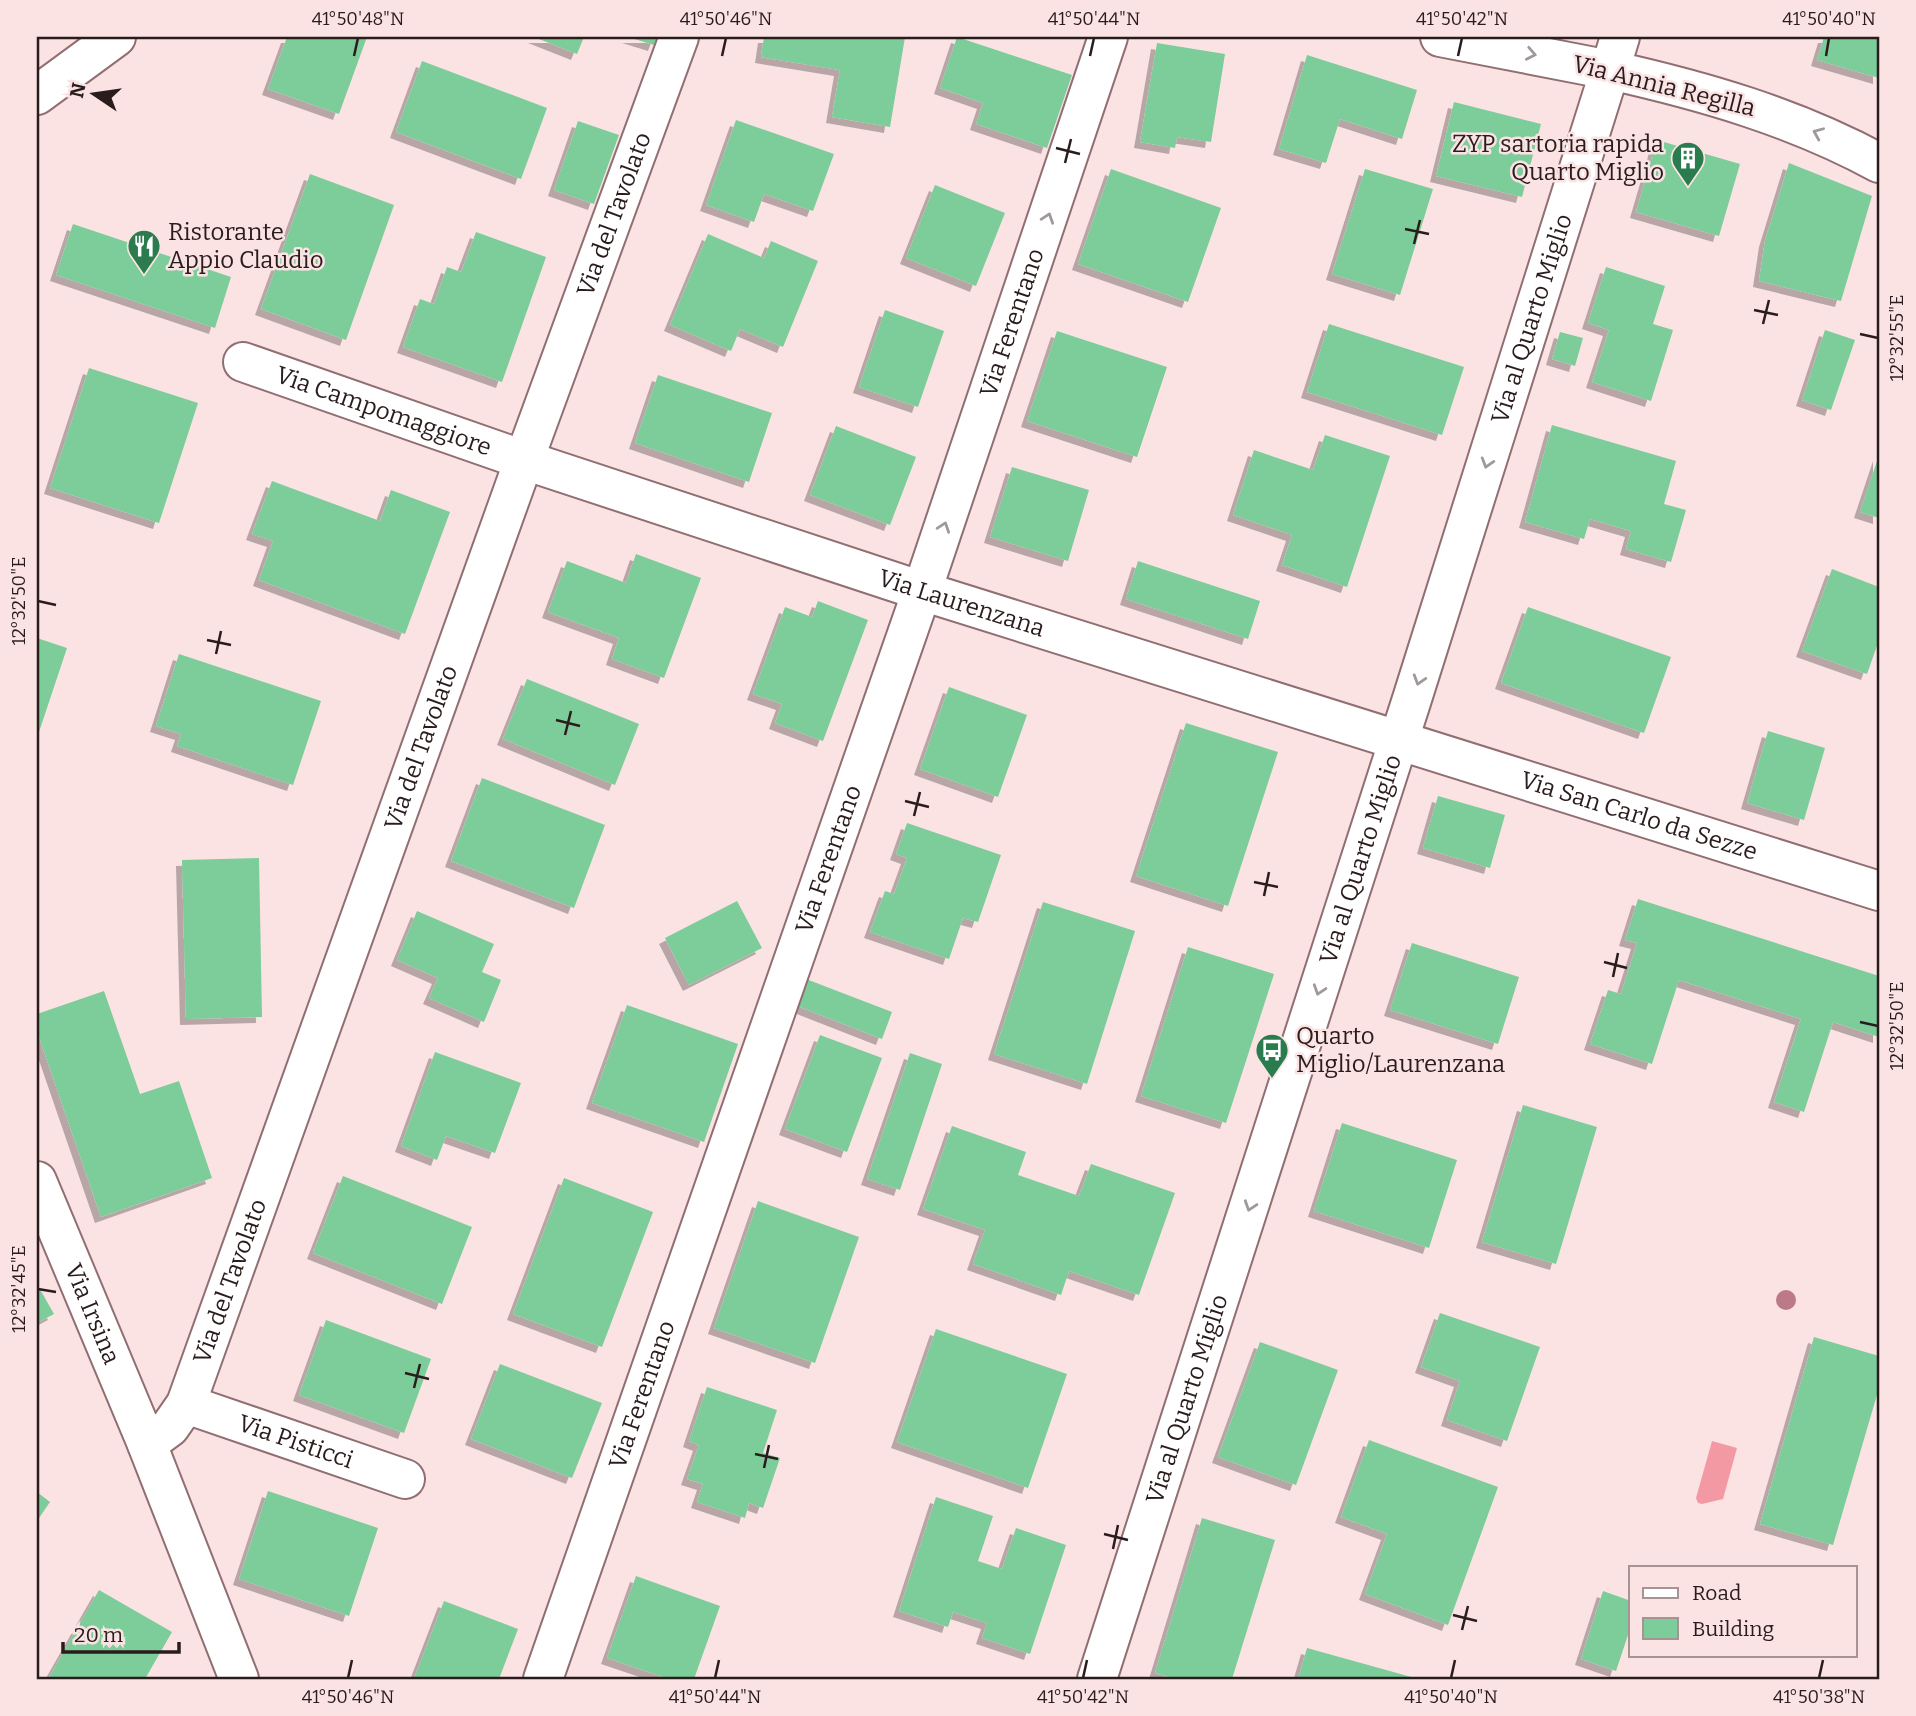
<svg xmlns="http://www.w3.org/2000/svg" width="1916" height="1716" viewBox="0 0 1916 1716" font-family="Bitter,serif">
<defs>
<filter id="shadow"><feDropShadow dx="-6" dy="6" stdDeviation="0" flood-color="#0004"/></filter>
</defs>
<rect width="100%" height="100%" fill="#fbe3e4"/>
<path fill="#f399a3" d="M1712 1441 1737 1448 1723 1499 1702 1504 1698 1503 1696 1498Z"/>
<g fill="#7ccd99" filter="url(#shadow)">
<path d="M287 37H367L339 114 268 89Z"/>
<path d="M534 37H584L577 54Z"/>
<path d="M628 37H657L654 45Z"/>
<path d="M764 37H905L890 127 832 117 840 70 761 57Z"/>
<path d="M957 37 1072 75 1047 148 976 124 983 103 940 88Z"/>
<path d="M1824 37H1879V78L1817 60Z"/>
<path d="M1157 43 1225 54 1211 142 1177 137 1175 148 1140 142Z"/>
<path d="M1307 55 1417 90 1402 139 1340 119 1326 163 1279 149Z"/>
<path d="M422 61 547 108 521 179 396 132Z"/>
<path d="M1454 102 1541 124 1522 197 1436 176Z"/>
<path d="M736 120 834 154 813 211 764 194 754 222 706 205Z"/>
<path d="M578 121 619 135 594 204 554 190Z"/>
<path d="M1657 140 1740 164 1719 236 1636 212Z"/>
<path d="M1789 163 1872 196 1841 301 1759 281 1765 241Z"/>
<path d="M1111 169 1221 208 1188 302 1078 264Z"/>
<path d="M1365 169 1433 189 1400 295 1332 274Z"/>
<path d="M310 174 394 205 346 340 261 309Z"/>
<path d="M935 185 1005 213 976 286 906 258Z"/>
<path d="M73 224 231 277 215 328 56 275Z"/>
<path d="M476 232 546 257 502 382 403 347 420 299 434 304 447 267 461 272Z"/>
<path d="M708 234 764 258 771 241 818 261 783 347 740 329 731 351 670 325Z"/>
<path d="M1606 267 1665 286 1653 324 1673 330 1651 401 1592 382 1609 330 1588 323Z"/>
<path d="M885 310 944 331 918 407 859 387Z"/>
<path d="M1329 324 1464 367 1442 435 1307 392Z"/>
<path d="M1825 330 1855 340 1831 410 1802 400Z"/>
<path d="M1057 331 1167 367 1137 457 1027 421Z"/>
<path d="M1560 332 1583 338 1575 366 1552 359Z"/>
<path d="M89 368 198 403 159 523 50 488Z"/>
<path d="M658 375 772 413 749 482 635 443Z"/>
<path d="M1552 425 1676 461 1664 504 1686 510 1671 562 1626 549 1631 531 1590 519 1584 539 1525 522Z"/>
<path d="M836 426 916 457 890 525 810 495Z"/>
<path d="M1325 435 1390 456 1347 587 1282 565 1292 535 1233 515 1254 450 1313 470Z"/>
<path d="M1879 455V518L1860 512Z"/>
<path d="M1012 467 1089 490 1068 561 990 537Z"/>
<path d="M272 481 380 521 391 490 450 512 405 634 259 580 273 541 252 534Z"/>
<path d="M636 554 701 578 664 678 612 659 619 638 548 612 567 561 626 583Z"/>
<path d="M1138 561 1260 601 1248 639 1126 599Z"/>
<path d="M1832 569 1879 587V640L1867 674 1802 651Z"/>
<path d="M818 601 868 620 823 741 775 723 782 704 753 694 785 607 812 617Z"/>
<path d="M1528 607 1671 657 1644 733 1501 683Z"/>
<path d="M37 638 67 648 37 738Z"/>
<path d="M179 654 321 701 293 785 177 746 181 734 156 726Z"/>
<path d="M527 679 639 724 615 785 503 739Z"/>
<path d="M949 687 1027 715 998 797 920 769Z"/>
<path d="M1186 723 1278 752 1228 906 1136 876Z"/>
<path d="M1768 731 1825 748 1804 820 1747 803Z"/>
<path d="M482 778 605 825 574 908 451 861Z"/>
<path d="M1438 796 1505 815 1490 868 1423 848Z"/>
<path d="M907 823 1001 855 978 922 963 918 949 959 870 932 885 891 894 894 907 858 896 854Z"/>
<path d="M259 858 262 1017 186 1019 182 860Z"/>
<path d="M1638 899 1879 976V1037L1833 1022 1804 1112 1774 1102 1801 1019 1679 980 1652 1064 1590 1044 1608 990 1621 994 1637 943 1625 940Z"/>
<path d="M737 901 762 948 689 985 665 938Z"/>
<path d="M1043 902 1135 931 1087 1084 994 1054Z"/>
<path d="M417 911 494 944 482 972 501 980 484 1022 429 998 438 978 397 960Z"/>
<path d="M1412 943 1519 977 1498 1044 1390 1010Z"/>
<path d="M1188 947 1274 974 1226 1123 1141 1096Z"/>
<path d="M806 979 892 1012 882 1039 795 1005Z"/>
<path d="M104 991 140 1094 179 1081 212 1178 101 1217 37 1031V1014Z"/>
<path d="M627 1005 738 1044 704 1142 592 1103Z"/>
<path d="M820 1035 882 1058 847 1152 785 1129Z"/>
<path d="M435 1052 521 1083 495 1153 446 1136 437 1160 401 1146Z"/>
<path d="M910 1053 942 1064 900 1190 867 1179Z"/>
<path d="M1523 1105 1597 1127 1556 1264 1482 1242Z"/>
<path d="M1342 1123 1457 1160 1429 1248 1314 1211Z"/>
<path d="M952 1126 1026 1152 1018 1175 1079 1196 1091 1164 1175 1193 1139 1295 1069 1271 1061 1295 973 1264 985 1230 923 1209Z"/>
<path d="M343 1176 472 1227 442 1304 313 1253Z"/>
<path d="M564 1178 653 1212 602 1347 513 1314Z"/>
<path d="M758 1201 859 1237 815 1363 714 1328Z"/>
<path d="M37 1284 54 1314 37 1323Z"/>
<path d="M1440 1313 1540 1347 1507 1441 1447 1420 1460 1381 1421 1367Z"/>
<path d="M326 1320 431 1359 404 1433 299 1395Z"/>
<path d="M936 1329 1067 1374 1028 1488 897 1442Z"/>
<path d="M1814 1337 1879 1356V1388L1833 1545 1760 1524Z"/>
<path d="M1260 1342 1338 1370 1296 1485 1218 1457Z"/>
<path d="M500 1364 602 1403 572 1478 471 1439Z"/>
<path d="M707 1387 777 1410 763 1453 780 1458 763 1508 749 1503 745 1518 697 1502 703 1484 687 1479 699 1445 689 1441Z"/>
<path d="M1369 1440 1498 1487 1448 1625 1365 1594 1387 1534 1341 1517Z"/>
<path d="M268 1491 378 1528 349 1616 239 1579Z"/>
<path d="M37 1492 50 1502 37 1521Z"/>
<path d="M936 1497 993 1516 978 1561 1002 1569 1016 1528 1066 1545 1030 1654 982 1638 987 1623 953 1612 948 1627 899 1611Z"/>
<path d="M1202 1518 1275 1540 1232 1679H1176L1155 1673Z"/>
<path d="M636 1576 720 1606 694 1679H669L607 1658Z"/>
<path d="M99 1590 172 1632 145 1679H48Z"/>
<path d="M1603 1591 1631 1601V1626L1616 1671 1581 1659Z"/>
<path d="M444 1601 518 1629 499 1679H414Z"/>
<path d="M1307 1648 1415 1678V1679H1298Z"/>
</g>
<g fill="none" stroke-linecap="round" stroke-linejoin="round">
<defs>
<g id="street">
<path d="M37 95 116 37"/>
<path id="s1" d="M243 362 524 460 922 591 1879 891"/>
<path id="s2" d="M37 1181 147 1444 239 1679"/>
<path id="s3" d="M186 1404 405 1479"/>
<path id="s4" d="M147 1444 170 1427 186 1404 524 460 679 37"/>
<path id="s5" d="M543 1679 922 591 1108 37"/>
<path id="s6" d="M1097 1679 1412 699 1610 70 1440 37"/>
</g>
<path id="secondary" d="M1620 37 1610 70C1704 91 1794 117 1879 163"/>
</defs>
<use href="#street" stroke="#916e71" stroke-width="42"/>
<use href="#secondary" stroke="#916e71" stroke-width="42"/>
<use href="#street" stroke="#fff" stroke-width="38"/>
<use href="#secondary" stroke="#fff" stroke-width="38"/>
</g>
<circle fill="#bc7986" cx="1786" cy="1300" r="10"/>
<defs><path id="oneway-chevron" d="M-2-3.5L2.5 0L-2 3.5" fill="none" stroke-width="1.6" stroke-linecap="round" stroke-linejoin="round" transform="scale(1.75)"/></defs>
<g stroke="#9f9999">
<use href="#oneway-chevron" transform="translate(1531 54) rotate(11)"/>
<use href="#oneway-chevron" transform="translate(1818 133) rotate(-157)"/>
<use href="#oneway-chevron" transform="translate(1048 218) rotate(-71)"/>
<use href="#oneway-chevron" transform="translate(1487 463) rotate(107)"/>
<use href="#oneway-chevron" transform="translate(944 527) rotate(-71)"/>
<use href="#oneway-chevron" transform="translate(1419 680) rotate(107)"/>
<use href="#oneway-chevron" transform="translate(1319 990) rotate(108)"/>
<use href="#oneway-chevron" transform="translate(1250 1206) rotate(108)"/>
</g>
<path fill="none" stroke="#2a1c1d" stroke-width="2.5" d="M354 56 358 38M722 56 726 38M1090 56 1094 38M1458 56 1462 38M1826 56 1829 38M1056 148 1080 154M1065 163 1071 139M1405 229 1429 234M1414 244 1420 220M1754 310 1778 315M1763 324 1769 300M1860 334 1878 338M38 601 56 605M207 640 231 645M216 654 221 631M556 720 580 726M565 735 571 711M905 801 929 807M914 816 920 792M1254 882 1278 887M1264 896 1269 872M1604 962 1627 968M1613 977 1618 953M1860 1022 1878 1026M38 1289 56 1292M405 1373 429 1379M414 1388 420 1364M755 1454 778 1459M764 1468 769 1445M1104 1534 1128 1540M1113 1549 1118 1525M1453 1615 1477 1621M1462 1630 1468 1606M348 1678 352 1660M715 1678 719 1660M1083 1678 1087 1660M1451 1678 1455 1660M1819 1678 1823 1660"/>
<defs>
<symbol id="building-pin" viewBox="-11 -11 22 30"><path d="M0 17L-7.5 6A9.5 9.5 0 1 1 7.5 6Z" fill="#2a7c4e" stroke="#fbe3e4"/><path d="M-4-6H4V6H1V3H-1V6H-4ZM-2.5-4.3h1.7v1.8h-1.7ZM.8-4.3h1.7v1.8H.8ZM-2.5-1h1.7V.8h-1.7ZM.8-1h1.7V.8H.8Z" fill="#fff"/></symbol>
<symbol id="restaurant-pin" viewBox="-11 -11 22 30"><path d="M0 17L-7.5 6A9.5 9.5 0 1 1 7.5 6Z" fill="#2a7c4e" stroke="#fbe3e4"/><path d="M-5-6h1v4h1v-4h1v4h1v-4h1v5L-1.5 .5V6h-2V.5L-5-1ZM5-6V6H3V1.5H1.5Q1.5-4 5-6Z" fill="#fff"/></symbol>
<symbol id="bus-pin" viewBox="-11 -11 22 30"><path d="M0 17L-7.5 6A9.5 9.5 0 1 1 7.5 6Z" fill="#2a7c4e" stroke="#fbe3e4"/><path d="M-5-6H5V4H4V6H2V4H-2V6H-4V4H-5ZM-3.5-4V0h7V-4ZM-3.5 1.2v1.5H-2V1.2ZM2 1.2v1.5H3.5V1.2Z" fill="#fff"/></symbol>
</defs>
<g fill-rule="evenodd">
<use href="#building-pin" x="1669" y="139" width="38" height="52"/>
<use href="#restaurant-pin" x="125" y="227" width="38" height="52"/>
<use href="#bus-pin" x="1253" y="1031" width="38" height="52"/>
</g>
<g text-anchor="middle" stroke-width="5" stroke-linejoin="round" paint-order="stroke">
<g font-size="24" fill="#2a1c1d" stroke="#fbe3e4">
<text transform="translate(1664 86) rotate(14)" y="8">Via Annia Regilla</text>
<text dy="8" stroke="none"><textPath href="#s4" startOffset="1321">Via del Tavolato</textPath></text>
<text dy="8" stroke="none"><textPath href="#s6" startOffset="1428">Via al Quarto Miglio</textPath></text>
<text dy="8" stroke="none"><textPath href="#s5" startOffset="1435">Via Ferentano</textPath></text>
<text dy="8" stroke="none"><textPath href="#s1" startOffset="149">Via Campomaggiore</textPath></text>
<text dy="8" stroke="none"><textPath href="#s1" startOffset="758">Via Laurenzana</textPath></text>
<text dy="8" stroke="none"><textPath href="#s4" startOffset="754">Via del Tavolato</textPath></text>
<text dy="8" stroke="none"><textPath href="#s1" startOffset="1468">Via San Carlo da Sezze</textPath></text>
<text dy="8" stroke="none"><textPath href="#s5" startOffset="868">Via Ferentano</textPath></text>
<text dy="8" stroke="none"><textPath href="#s6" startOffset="861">Via al Quarto Miglio</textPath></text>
<text dy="8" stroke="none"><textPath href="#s4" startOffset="187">Via del Tavolato</textPath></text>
<text dy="8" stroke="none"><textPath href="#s2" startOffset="144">Via Irsina</textPath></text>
<text dy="8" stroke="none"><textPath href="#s5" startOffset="301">Via Ferentano</textPath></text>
<text dy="8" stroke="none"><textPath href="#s6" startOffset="294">Via al Quarto Miglio</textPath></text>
<text dy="8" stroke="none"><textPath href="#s3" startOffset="116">Via Pisticci</textPath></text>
</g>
<g font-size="24" fill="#2a1c1d" stroke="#fbe3e4" text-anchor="start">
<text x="1664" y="152" text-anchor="end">ZYP sartoria rapida<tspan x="1664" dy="28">Quarto Miglio</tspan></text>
<text x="168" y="240">Ristorante<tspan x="168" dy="28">Appio Claudio</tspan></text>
<text x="1296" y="1044">Quarto<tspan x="1296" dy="28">Miglio/Laurenzana</tspan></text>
</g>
</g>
<rect width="1916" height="1716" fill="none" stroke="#fbe3e4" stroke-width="77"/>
<rect x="1629" y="1566" width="228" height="91" fill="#fbe3e4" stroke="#a79394" stroke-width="2"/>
<rect x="1643" y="1588" width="35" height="10" fill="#ffffff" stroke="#a79394" stroke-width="2"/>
<text x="1692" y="1600" font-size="21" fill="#2a1c1d">Road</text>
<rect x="1643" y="1618" width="35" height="21" fill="#7ccd99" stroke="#a79394" stroke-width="2"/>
<text x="1692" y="1636" font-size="21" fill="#2a1c1d">Building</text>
<g transform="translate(94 94) rotate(283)" stroke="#fbe3e4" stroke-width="5" paint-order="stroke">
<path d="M0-5L12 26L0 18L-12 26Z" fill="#2a1c1d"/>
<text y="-10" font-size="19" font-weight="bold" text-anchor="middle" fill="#2a1c1d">N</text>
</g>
<path d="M63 1642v10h116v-10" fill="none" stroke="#2a1c1d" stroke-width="3.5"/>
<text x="74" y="1642" font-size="21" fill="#2a1c1d" stroke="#fbe3e4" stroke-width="5" paint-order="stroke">20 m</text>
<rect x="38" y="38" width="1840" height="1640" fill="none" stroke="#2a1c1d" stroke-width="2.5"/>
<g font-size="18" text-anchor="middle" fill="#2a1c1d">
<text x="358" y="25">41°50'48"N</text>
<text x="726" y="25">41°50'46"N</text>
<text x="1094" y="25">41°50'44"N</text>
<text x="1462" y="25">41°50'42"N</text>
<text x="1829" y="25">41°50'40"N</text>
<text transform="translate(1897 338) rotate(-90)" y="6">12°32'55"E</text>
<text transform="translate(19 601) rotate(-90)" y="6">12°32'50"E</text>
<text transform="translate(1897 1026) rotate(-90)" y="6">12°32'50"E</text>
<text transform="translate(19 1289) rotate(-90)" y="6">12°32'45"E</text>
<text x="348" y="1703">41°50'46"N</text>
<text x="715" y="1703">41°50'44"N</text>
<text x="1083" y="1703">41°50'42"N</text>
<text x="1451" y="1703">41°50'40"N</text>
<text x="1819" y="1703">41°50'38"N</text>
</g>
</svg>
